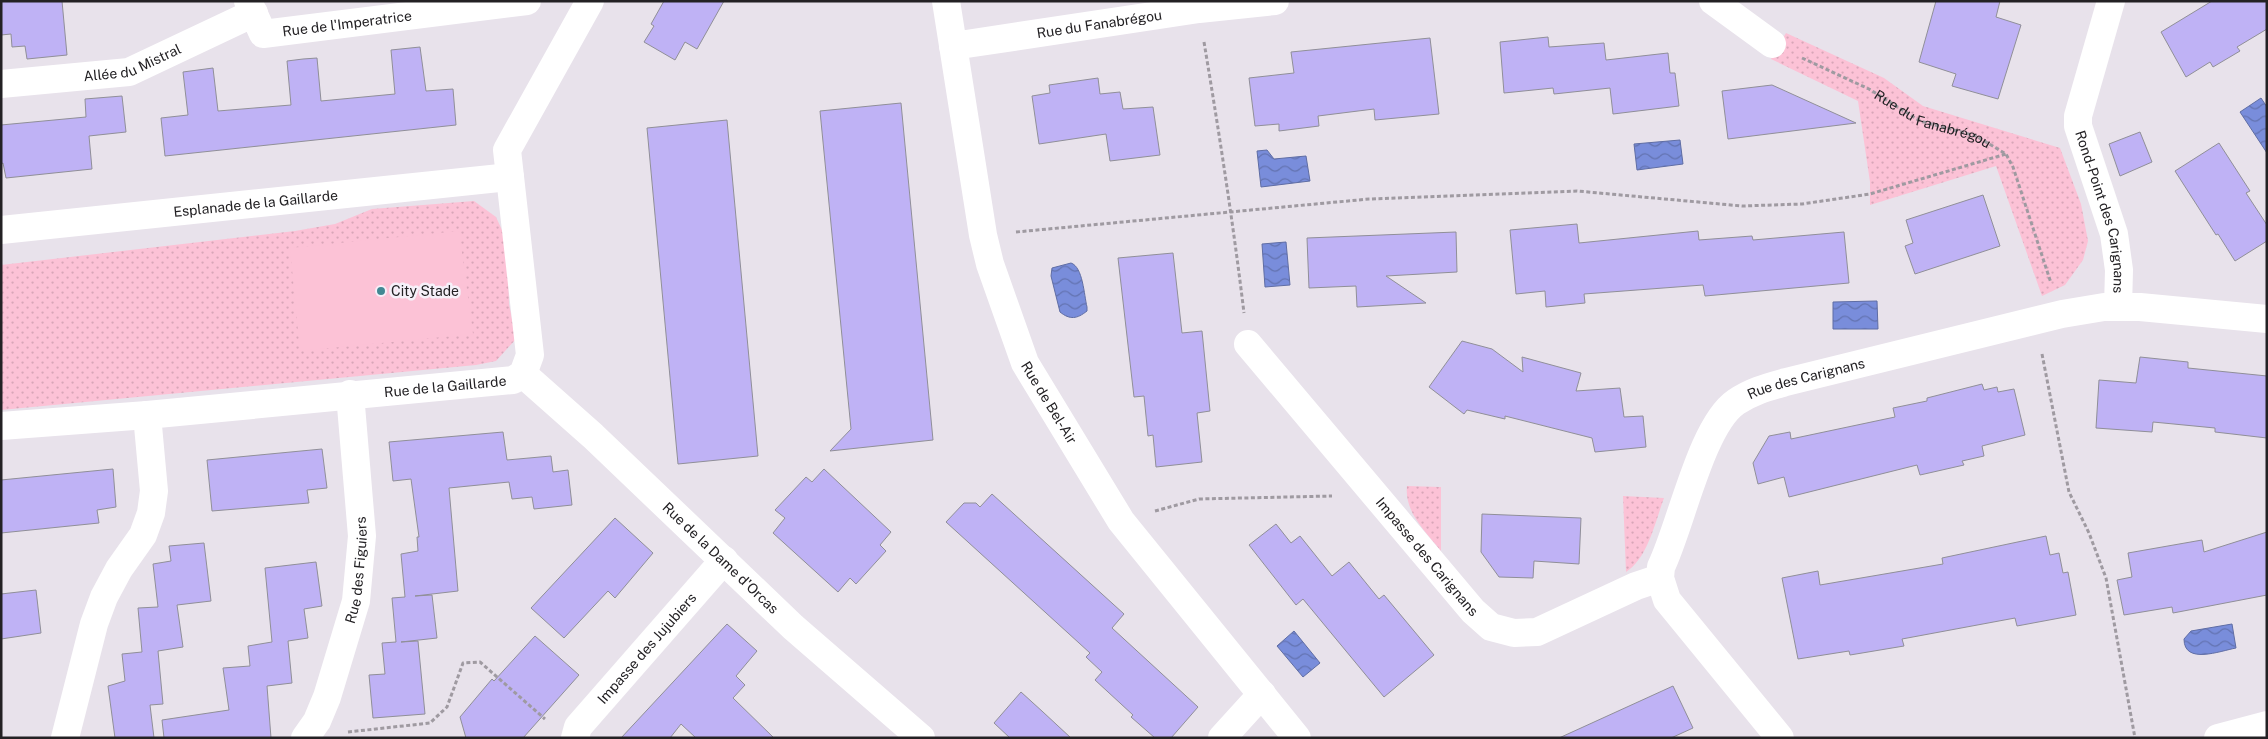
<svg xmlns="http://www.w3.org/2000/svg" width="2268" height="739" viewBox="0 0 2268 739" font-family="'Public Sans',sans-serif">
<defs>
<pattern id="green-dots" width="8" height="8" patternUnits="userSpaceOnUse" patternTransform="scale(1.25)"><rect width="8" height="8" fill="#fcc2d6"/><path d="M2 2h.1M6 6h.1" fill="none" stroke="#d8a6b8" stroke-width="1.8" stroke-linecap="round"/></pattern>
<pattern id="water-waves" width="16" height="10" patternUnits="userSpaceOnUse" patternTransform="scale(1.25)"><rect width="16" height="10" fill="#798ddb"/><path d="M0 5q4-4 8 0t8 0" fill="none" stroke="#6373b1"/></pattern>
</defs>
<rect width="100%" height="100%" fill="#e8e2eb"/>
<g fill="url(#green-dots)">
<path d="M1786 33 1884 78 1923 106 2060 148 2081 204 2088 241 2083 260 2065 285 2042 296 1996 166 1870 205V182L1858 101 1771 59Z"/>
<path d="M474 201 496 217 507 241 509 304 516 339 496 361 476 365 1 410V265L295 231 335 224 372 209Z"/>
<path d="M1407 486 1441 487V551C1426 532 1404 512 1407 486Z"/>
<path d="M1623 496 1664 498C1655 522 1648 558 1626 572Z"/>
</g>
<path fill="#fcc2d6" d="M459 231 473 334 300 351 290 248Z"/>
<g fill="url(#water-waves)" stroke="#5f6da4">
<path d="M2261 98 2267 107V153L2240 112Z"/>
<path d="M1680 140 1683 164 1637 170 1634 144Z"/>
<path d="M1267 150 1274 159 1306 156 1310 181 1261 187 1257 151Z"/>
<path d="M1286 242 1290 285 1265 287 1262 244Z"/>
<path d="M1071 263C1083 267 1084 295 1087 307V311C1077 319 1070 320 1060 312L1051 276 1052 268Z"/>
<path d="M1877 301 1878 329H1833V302Z"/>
<path d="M2232 624 2236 648C2220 651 2184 665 2184 639L2191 631Z"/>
<path d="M1294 631 1320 663 1303 677 1277 646Z"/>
</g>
<g fill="#bfb2f5" stroke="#908f98">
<path d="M1 1H62L67 55 27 59 25 46 12 47 11 34 1 35Z"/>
<path d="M664 1H724L697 49 685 42 675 60 644 42 654 26 651 24Z"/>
<path d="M1936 1H2000L1996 17 2021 25 1998 99 1952 86 1956 74 1919 62Z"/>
<path d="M2212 1H2267V29L2237 47 2240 51 2213 67 2210 62 2186 77 2161 32Z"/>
<path d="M1548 37 1549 47 1604 43 1606 60 1668 53 1670 73H1675L1679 106 1613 114 1610 88 1554 94 1553 88 1504 93 1500 42Z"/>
<path d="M1430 38 1439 114 1375 120 1374 109 1318 116 1319 126 1279 131V124L1255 126 1249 78 1294 73 1291 52Z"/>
<path d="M420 47 426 91 453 89 456 125 165 156 161 118 188 115 183 72 213 68 218 111 291 105 287 61 303 59 317 58 321 101 395 94 391 50Z"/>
<path d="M1098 78 1100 94 1120 92 1123 109 1153 107 1160 155 1110 161 1106 134 1039 144 1032 96 1050 93 1049 85Z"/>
<path d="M1772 85 1856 123 1728 139 1722 91Z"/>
<path d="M122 96 126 132 89 136 92 169 6 178 3 163 1 164V125L86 117 85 99Z"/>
<path d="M901 103 933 440 830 451 851 429 820 111Z"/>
<path d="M727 120 758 456 678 464 647 128Z"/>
<path d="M2140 132 2152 162 2120 176 2109 144Z"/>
<path d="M2219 143 2250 191 2246 193 2267 225V241L2235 261 2218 234 2216 235 2175 171Z"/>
<path d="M1983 195 2000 246 1915 274 1905 246 1913 243 1906 220Z"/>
<path d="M1577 224 1579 243 1698 231 1699 240 1752 236 1753 240 1844 232 1849 283 1705 296 1703 285 1584 294 1585 303 1546 307 1545 291 1516 294 1510 230Z"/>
<path d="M1456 232 1457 272 1386 276 1426 303 1357 307 1356 286 1309 288 1307 238Z"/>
<path d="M1173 253 1182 333 1202 331 1210 411 1197 413 1202 462 1156 467 1153 435 1148 436 1144 396 1134 397 1118 258Z"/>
<path d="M1462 341 1492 349 1523 372 1522 357 1581 373 1576 391 1620 388 1624 417 1643 416 1646 447 1595 452 1592 438 1505 416V419L1467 410 1464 414 1429 387Z"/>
<path d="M2140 357 2188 362V368L2267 376V438L2215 432V428L2153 422 2152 432 2096 428 2099 380 2136 383Z"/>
<path d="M1982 384 1984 390 1997 387 1998 392 2014 389 2025 435 1982 446 1984 456 1962 461 1964 465 1920 475 1917 465 1789 497 1784 477 1758 484 1753 463 1769 436 1790 432 1791 439 1895 417 1893 408 1927 401V398Z"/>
<path d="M503 432 507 460 551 456 553 472 568 470 572 505 534 509 532 497 512 499 509 482 449 488 458 591 415 596 432 595 437 638 401 642 418 641 425 714 373 718 369 675 385 674 382 643 396 642 392 598 405 597 401 554 418 551 417 537H419L411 479 393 481 389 442Z"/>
<path d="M322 449 327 488 307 490 309 503 212 511 207 460Z"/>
<path d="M113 469 116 507 97 510 99 523 1 533V480Z"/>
<path d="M824 469 891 532 880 545 886 551 856 584 850 578 838 592 773 533 785 518 775 510 806 477 812 482Z"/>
<path d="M992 494 1124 614 1112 628 1198 707 1171 738H1155L1131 717 1133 715 1095 680 1102 672 1086 657 1090 653 946 522 964 503H976L980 507Z"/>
<path d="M1482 514 1581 518 1579 564 1534 561 1533 578 1499 577 1481 552Z"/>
<path d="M615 518 653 553 615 598 608 591 564 638 531 608Z"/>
<path d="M1276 524 1291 543 1300 536 1332 576 1349 562 1379 599 1384 595 1434 655 1384 697 1303 599 1296 605 1249 545Z"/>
<path d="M2267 532V595L2173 613 2172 607 2124 615 2117 580 2132 577 2128 553 2202 540 2204 552Z"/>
<path d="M2046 536 2050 555 2059 553 2063 573 2068 572 2076 615 2017 626 2015 618 1902 639 1904 646 1850 655 1849 651 1798 659 1782 578 1818 571 1820 585 1943 564 1942 558Z"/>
<path d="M204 543 211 601 177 605 183 647 158 651 163 704 150 705 154 738H115L108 686 125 681 122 654 142 652 138 608 158 607 153 564 171 561 169 546Z"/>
<path d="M316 562 322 606 304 609 308 638 288 641 292 683 267 686 271 738H164L162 720 229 710 223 668 250 666 248 646 272 642 265 568Z"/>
<path d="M36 590 41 633 1 639V594Z"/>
<path d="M727 624 757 651 736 676 745 685 733 698 774 738H696L681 724 670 738H621Z"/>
<path d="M535 636 579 675 523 738H466L460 717 492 679 494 681Z"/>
<path d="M1673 686 1693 728 1671 738H1559Z"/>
<path d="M1021 692 1043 712 1071 738H1010L994 723Z"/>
</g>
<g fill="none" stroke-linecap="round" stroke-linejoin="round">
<g stroke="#9f9aa1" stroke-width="3" stroke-dasharray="4 2.5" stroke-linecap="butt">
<path d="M1204 42C1219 132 1233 222 1244 313"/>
<path id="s1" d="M1802 58 1869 89 1920 121 1976 136 2006 154 2013 167 2051 283"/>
<path d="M1016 232 1369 199 1577 191 1742 206 1802 204 1870 194 2006 154"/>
<path d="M2042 354 2069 492 2089 533 2106 578 2135 738"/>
<path d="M1155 511 1199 499 1332 496"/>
<path d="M348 732 430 723 447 707 463 663 480 662 545 719"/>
</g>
<g stroke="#fff" stroke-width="28">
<path id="s2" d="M248 1 263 34 527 1"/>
<path id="s3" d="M946 1 983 235 990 264 1025 363 1121 521 1297 738"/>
<path d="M1713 1 1772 44"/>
<path id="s4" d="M2111 1 2078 116V126L2114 234 2119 270 2118 307"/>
<path id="s5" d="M953 46 1199 9 1275 1"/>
<path id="s6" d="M1 84 129 72 254 13"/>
<path id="s7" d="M1 230 510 177"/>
<path id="s8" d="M1248 344 1473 611 1491 627 1514 633 1537 632 1636 586 1660 578"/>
<path id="s9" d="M523 374 593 436 793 627 921 738"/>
<path id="s10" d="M1 426 147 415 513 380 523 374 530 355 507 150 590 1"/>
<path d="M65 738 94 624 104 597 119 569 143 535 151 513 154 491 147 415"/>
<path id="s11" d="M305 738 317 721 327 697 356 601 362 536 350 394"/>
<path id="s12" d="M575 738 578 727 724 560"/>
<path d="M1222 738 1262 694"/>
<path id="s13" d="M1780 738 1667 600 1660 578 1661 567C1681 526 1701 426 1736 402 1752 391 1768 387 1786 382L2062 314 2104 307H2140L2267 319"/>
<path d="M2218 738 2267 725"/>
</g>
</g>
<circle fill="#428893" stroke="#f6f0f9" stroke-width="2" cx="381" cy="291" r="5"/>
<g text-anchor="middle" stroke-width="5" stroke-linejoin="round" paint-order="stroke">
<g font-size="14" fill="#232124" stroke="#f6f0f9">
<text dy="5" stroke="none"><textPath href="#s2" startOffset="121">Rue de l'Imperatrice</textPath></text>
<text dy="5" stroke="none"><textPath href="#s5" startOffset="148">Rue du Fanabrégou</textPath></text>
<text dy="5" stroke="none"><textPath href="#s6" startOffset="134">Allée du Mistral</textPath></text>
<text dy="5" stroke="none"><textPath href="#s1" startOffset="145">Rue du Fanabrégou</textPath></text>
<text dy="5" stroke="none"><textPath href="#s7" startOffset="256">Esplanade de la Gaillarde</textPath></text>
<text dy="5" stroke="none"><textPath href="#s4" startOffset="219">Rond-Point des Carignans</textPath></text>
<text dy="5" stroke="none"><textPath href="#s13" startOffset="470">Rue des Carignans</textPath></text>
<text dy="5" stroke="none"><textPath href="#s10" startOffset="446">Rue de la Gaillarde</textPath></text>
<text dy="5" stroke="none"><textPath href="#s3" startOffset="418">Rue de Bel-Air</textPath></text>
<text dy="5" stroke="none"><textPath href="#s8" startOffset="278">Impasse des Carignans</textPath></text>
<text dy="5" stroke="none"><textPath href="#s9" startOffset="270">Rue de la Dame d'Orcas</textPath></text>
<text dy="5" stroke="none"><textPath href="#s11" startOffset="178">Rue des Figuiers</textPath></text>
<text dy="5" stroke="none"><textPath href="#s12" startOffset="116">Impasse des Jujubiers</textPath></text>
</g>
<g font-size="14" fill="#232124" stroke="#f6f0f9" text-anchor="start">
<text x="391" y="296">City Stade</text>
</g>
</g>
<rect width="2268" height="739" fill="none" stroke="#232124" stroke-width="5"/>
</svg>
